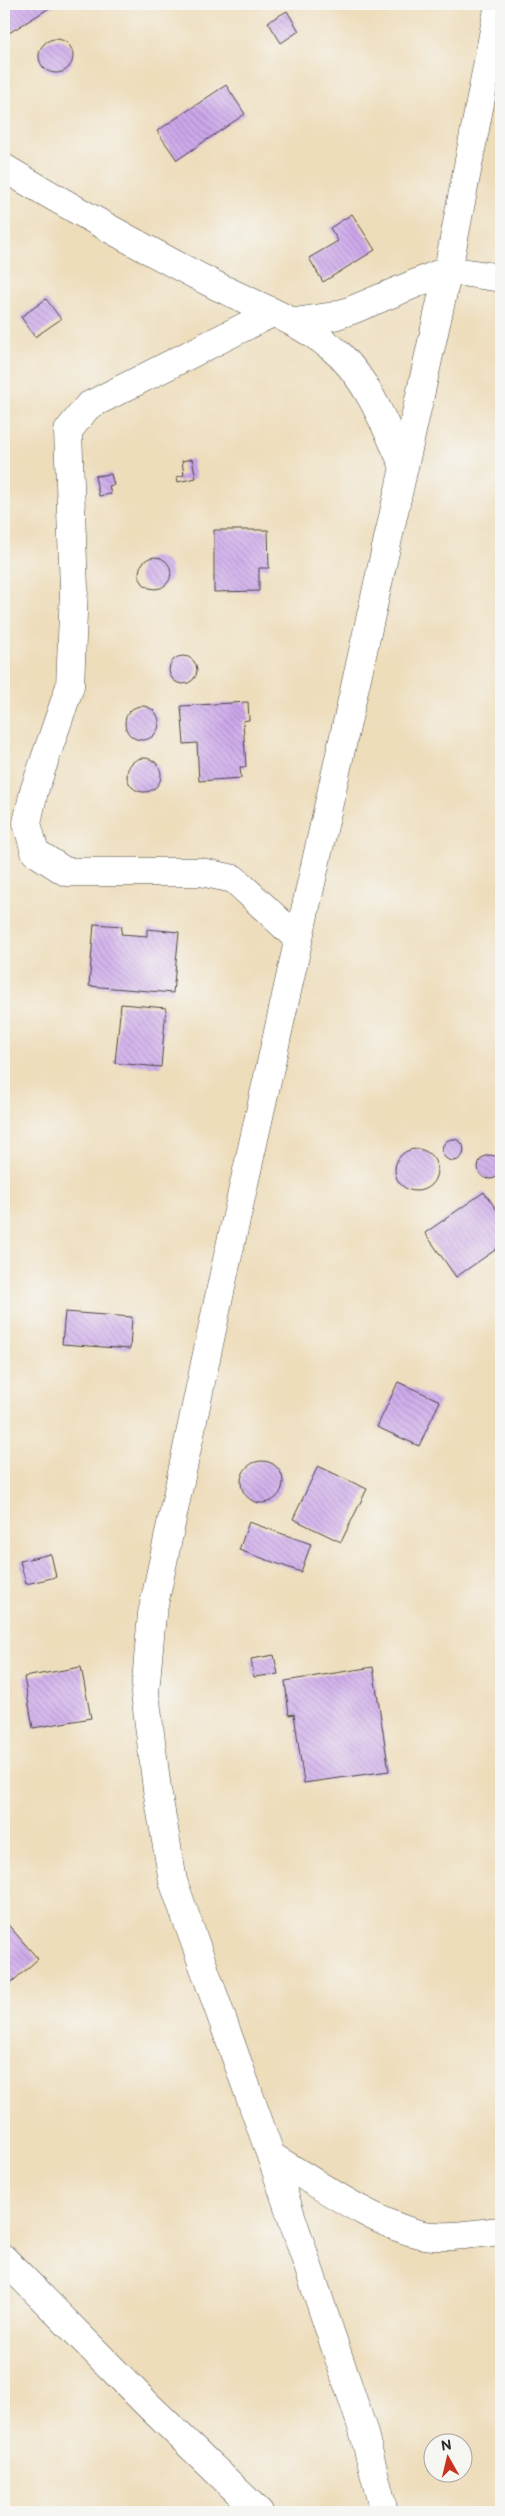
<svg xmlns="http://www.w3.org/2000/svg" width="505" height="2516" viewBox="0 0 505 2516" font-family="'Balsamiq Sans',sans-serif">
<defs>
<pattern id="building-back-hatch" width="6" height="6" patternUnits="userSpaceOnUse" patternTransform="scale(1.25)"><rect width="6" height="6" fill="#cea8ec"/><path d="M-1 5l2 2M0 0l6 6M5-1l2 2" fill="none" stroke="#a789bf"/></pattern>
</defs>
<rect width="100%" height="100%" fill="#f6f6f2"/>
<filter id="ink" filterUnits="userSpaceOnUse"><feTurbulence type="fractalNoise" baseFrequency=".02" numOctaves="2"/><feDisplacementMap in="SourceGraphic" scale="10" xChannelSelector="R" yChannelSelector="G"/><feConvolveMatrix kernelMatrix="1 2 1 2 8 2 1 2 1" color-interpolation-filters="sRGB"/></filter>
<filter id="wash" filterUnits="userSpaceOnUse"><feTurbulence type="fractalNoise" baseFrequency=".0096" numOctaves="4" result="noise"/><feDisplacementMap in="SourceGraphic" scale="20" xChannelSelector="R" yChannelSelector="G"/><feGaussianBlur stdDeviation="1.12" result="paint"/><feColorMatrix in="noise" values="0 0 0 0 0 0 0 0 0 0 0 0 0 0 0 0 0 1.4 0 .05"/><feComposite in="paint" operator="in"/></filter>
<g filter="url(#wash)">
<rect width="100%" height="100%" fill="#edb"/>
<g id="blocks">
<g fill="url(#building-back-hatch)">
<path d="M4 4H56L9 33 4 25Z"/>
<path d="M287 11 299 31 281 43 268 22Z"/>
<circle cx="56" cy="56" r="17"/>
<path d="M226 85 245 114 177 160 157 131Z"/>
<path d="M352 214 375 250 323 282 309 258 338 241 330 228Z"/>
<path d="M46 299 61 319 35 337 21 317Z"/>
<path d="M192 459 196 478 178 482 177 477 184 475 182 461Z"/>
<path d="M111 474 114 485 109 486 111 494 99 496 95 476Z"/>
<path d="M214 530H268L269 568H259V591L214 592Z"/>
<circle cx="155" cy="573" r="16"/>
<circle cx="183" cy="670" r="14"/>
<path d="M248 702 249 720 243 721 246 767H240L241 778 199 781 197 743 184 744 181 706Z"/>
<circle cx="142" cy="723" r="17"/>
<circle cx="144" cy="775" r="17"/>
<path d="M94 924 122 926 121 934 147 936V929L179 932 173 993 89 986Z"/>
<path d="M121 1004 166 1008 161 1067 115 1063Z"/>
<circle cx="453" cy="1150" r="11"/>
<circle cx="416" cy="1170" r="21"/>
<circle cx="490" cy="1167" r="12"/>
<path d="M484 1192 501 1216V1246L456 1277 425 1233Z"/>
<path d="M65 1312 132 1317 130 1349 62 1344Z"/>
<path d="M398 1382 440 1401 419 1446 377 1427Z"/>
<circle cx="262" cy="1482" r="21"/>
<path d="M318 1466 367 1489 341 1542 293 1519Z"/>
<path d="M249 1522 311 1544 301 1572 239 1550Z"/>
<path d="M51 1554 56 1577 26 1584 20 1561Z"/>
<path d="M274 1655 278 1674 254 1677 251 1659Z"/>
<path d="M81 1667 91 1718 33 1728 24 1677Z"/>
<path d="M373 1667 389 1771 304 1783 294 1714 289 1715 285 1681Z"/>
<path d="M4 1920 38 1959 6 1987 4 1984Z"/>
</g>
</g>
</g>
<g filter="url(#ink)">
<use href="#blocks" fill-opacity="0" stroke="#484641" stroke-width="1"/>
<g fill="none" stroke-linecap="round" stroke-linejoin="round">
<defs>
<g id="minor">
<path d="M4 168C72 208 139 246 209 282 253 305 306 322 341 356 370 385 386 428 403 464"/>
<path d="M272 313 88 406 68 431 74 589 70 686 34 791 27 823 35 852 66 872H201L234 879 298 939"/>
<path d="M295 322 334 316 352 310 448 270 501 278"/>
<path d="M271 2156C314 2181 377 2226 424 2235 449 2239 477 2233 501 2231"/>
<path d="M4 2259 149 2406 259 2512"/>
<path d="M384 2512 363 2430 271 2156 173 1881 157 1789 145 1693 152 1614 223 1278 448 270 499 4"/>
</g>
</defs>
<use href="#minor" stroke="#484641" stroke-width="29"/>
<use href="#minor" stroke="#fff" stroke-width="28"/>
</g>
</g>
<rect width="505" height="2516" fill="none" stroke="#f6f6f2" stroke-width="20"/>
<g transform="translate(448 2458) rotate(352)"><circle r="24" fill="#f6f6f2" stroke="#a5a5a2"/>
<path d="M0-4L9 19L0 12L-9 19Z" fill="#c8321e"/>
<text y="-8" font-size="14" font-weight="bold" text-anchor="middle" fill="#2b2b2b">N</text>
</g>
</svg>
